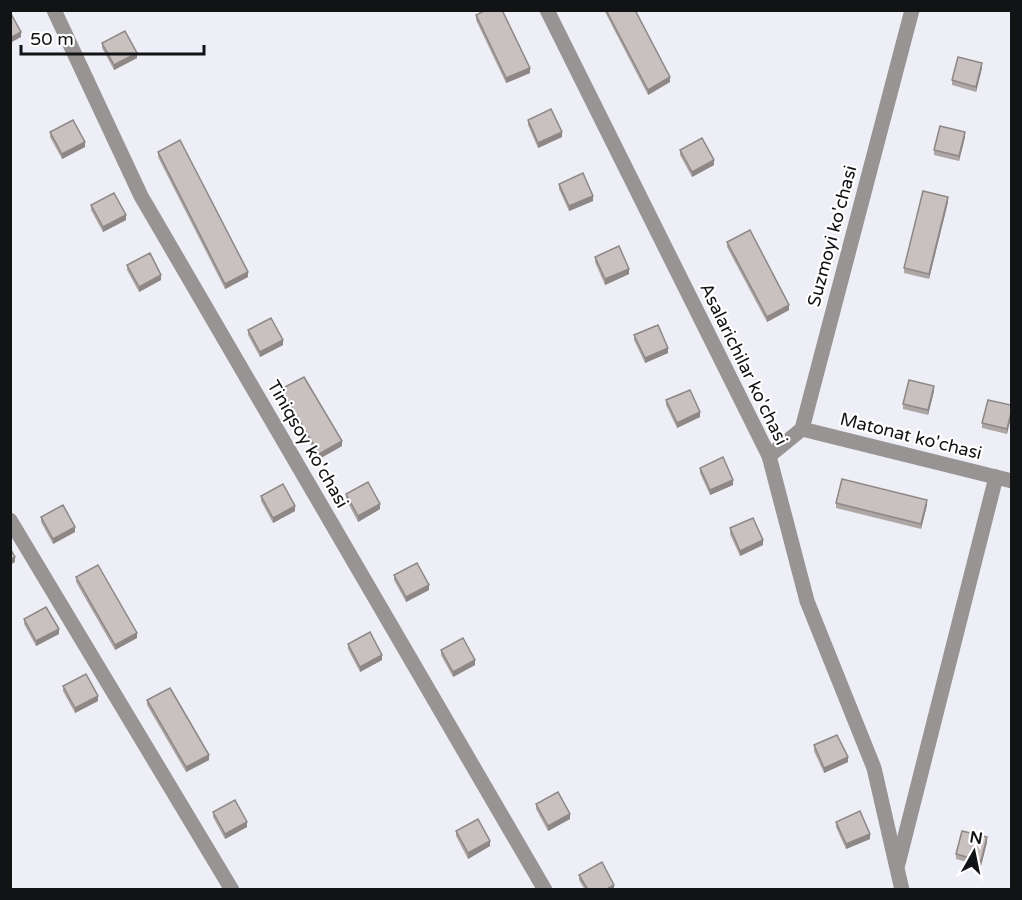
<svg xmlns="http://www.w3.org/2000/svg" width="1022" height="900" viewBox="0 0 1022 900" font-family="'Varela Round',sans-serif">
<rect width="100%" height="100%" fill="#edeef6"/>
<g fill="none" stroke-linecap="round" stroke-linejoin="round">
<g stroke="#989494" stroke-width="15">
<path d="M54 10 141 196 545 890"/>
<path d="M547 10 769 456 807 601 874 768 902 890"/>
<path d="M802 429 1012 481"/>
<path d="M769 456 802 429 912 10"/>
<path d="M10 520 232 890"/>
<path d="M898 864 996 477"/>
</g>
</g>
<g fill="#ada6a4">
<path d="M604 10H635L670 82 648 95Z"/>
<path d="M476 15 530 73 506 83 476 20Z"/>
<path d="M102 43 137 58 114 70 102 48Z"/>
<path d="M982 68 976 92 952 85V80Z"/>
<path d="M528 120 562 137 538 148 528 125Z"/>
<path d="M50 132 85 147 62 159 50 137Z"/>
<path d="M965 137 959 161 934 155V150Z"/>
<path d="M680 150 714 165 692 177 680 155Z"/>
<path d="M158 152 248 277 225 289 158 157Z"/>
<path d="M559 184 593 201 569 211 559 189Z"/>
<path d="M948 202 929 279 904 273V268Z"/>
<path d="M91 205 126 220 103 232 91 210Z"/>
<path d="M727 242 789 310 767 322 727 247Z"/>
<path d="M595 257 629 274 605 285 595 262Z"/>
<path d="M127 265 161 280 139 292 127 270Z"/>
<path d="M248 330 283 345 260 357 248 335Z"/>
<path d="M634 335 668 353 645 363 634 340Z"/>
<path d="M281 389 342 446 319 459 281 394Z"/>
<path d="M934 391 928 415 903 409V404Z"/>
<path d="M666 400 700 417 677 428 666 405Z"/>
<path d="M1011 405 1007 434 982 428V423Z"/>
<path d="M700 468 733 485 710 495 700 473Z"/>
<path d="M346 494 380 509 358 522 346 499Z"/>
<path d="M261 496 295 511 273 523 261 501Z"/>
<path d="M836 503 927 505 921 529 836 508Z"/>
<path d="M41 517 75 532 53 544 41 522Z"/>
<path d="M730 528 763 545 740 556 730 534Z"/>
<path d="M394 575 429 590 406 602 394 580Z"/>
<path d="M76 577 137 638 115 650 76 582Z"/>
<path d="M24 619 59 634 36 646 24 624Z"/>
<path d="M348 644 382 660 360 672 348 649Z"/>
<path d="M441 650 475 665 453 677 441 655Z"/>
<path d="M63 686 98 701 75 713 63 691Z"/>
<path d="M147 700 209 760 186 772 147 705Z"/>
<path d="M814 745 848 762 824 773 814 751Z"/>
<path d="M536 804 570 819 548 831 536 809Z"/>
<path d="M213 812 247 827 225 839 213 817Z"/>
<path d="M836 822 870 839 846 849 836 827Z"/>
<path d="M456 831 490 846 468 859 456 836Z"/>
<path d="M987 842 981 866 956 859V854Z"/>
<path d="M579 875 614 890H585L579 880Z"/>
</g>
<g fill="#8d8786">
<path d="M21 32V37L10 43V38Z"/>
<path d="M137 53V58L114 70V65Z"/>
<path d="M982 63V68L976 92V87Z"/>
<path d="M530 68V73L506 83V78Z"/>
<path d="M670 77V82L648 95V90Z"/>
<path d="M562 132V137L538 148V143Z"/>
<path d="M965 132V137L959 161V156Z"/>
<path d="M85 142V147L62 159V154Z"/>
<path d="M714 160V165L692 177V172Z"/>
<path d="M593 196V201L569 211V206Z"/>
<path d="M948 197V202L929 279V274Z"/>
<path d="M126 215V220L103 232V227Z"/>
<path d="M629 269V274L605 285V279Z"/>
<path d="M248 272V277L225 289V284Z"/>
<path d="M161 275V280L139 292V287Z"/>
<path d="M789 305V310L767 322V317Z"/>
<path d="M283 340V345L260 357V352Z"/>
<path d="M668 348V353L645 363V358Z"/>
<path d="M934 386V391L928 415V410Z"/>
<path d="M700 412V417L677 428V423Z"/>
<path d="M1011 413V418L1007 434V429Z"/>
<path d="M342 441V446L319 459V454Z"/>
<path d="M733 480V485L710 495V490Z"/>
<path d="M927 500V505L921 529V524Z"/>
<path d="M380 504V509L358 522V516Z"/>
<path d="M295 506V511L273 523V518Z"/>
<path d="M75 527V532L53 544V539Z"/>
<path d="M763 540V545L740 556V551Z"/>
<path d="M15 557V562L10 565V560Z"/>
<path d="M429 585V590L406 602V597Z"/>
<path d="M59 629V634L36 646V641Z"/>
<path d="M137 633V638L115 650V645Z"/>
<path d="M382 655V660L360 672V667Z"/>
<path d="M475 660V665L453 677V672Z"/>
<path d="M98 696V701L75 713V708Z"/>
<path d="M209 755V760L186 772V767Z"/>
<path d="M848 757V762L824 773V768Z"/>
<path d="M570 814V819L548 831V826Z"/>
<path d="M247 822V827L225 839V834Z"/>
<path d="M870 834V839L846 849V844Z"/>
<path d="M987 837V842L981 866V861Z"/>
<path d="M490 841V846L468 859V853Z"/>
<path d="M614 885V890H605Z"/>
</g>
<g fill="#c9c1bf" stroke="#8d8786" stroke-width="1.5">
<path d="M486 10H502L530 68 506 78 476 15Z"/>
<path d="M606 10H635L670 77 648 90Z"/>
<path d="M10 12 21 32 10 38Z"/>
<path d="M125 31 137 53 114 65 102 43Z"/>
<path d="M958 57 982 63 976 87 952 80Z"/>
<path d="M551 109 562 132 538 143 528 120Z"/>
<path d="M73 120 85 142 62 154 50 132Z"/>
<path d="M940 126 965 132 959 156 934 150Z"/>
<path d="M702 138 714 160 692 172 680 150Z"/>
<path d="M180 140 248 272 225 284 158 152Z"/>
<path d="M583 173 593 196 569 206 559 184Z"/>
<path d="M923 191 948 197 929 274 904 268Z"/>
<path d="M114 193 126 215 103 227 91 205Z"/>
<path d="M750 230 789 305 767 317 727 242Z"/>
<path d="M619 246 629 269 605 279 595 257Z"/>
<path d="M150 253 161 275 139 287 127 265Z"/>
<path d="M271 318 283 340 260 352 248 330Z"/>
<path d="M658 325 668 348 645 358 634 335Z"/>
<path d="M304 377 342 441 319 454 281 389Z"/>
<path d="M909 380 934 386 928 410 903 404Z"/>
<path d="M690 390 700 412 677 423 666 400Z"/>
<path d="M988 400 1011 405V413L1007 429 982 423Z"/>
<path d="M723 457 733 480 710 490 700 468Z"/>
<path d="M842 479 927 500 921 524 836 503Z"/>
<path d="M368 482 380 504 358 516 346 494Z"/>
<path d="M283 484 295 506 273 518 261 496Z"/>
<path d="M63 505 75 527 53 539 41 517Z"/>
<path d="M753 518 763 540 740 551 730 528Z"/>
<path d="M10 548 15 557 10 560Z"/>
<path d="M417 563 429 585 406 597 394 575Z"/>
<path d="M98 565 137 633 115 645 76 577Z"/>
<path d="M46 607 59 629 36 641 24 619Z"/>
<path d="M370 632 382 655 360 667 348 644Z"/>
<path d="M463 638 475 660 453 672 441 650Z"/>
<path d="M86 674 98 696 75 708 63 686Z"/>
<path d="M170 688 209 755 186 767 147 700Z"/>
<path d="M837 735 848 757 824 768 814 745Z"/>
<path d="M558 792 570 814 548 826 536 804Z"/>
<path d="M235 800 247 822 225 834 213 812Z"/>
<path d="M860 811 870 834 846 844 836 822Z"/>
<path d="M478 819 490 841 468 853 456 831Z"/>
<path d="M962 831 987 837 981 861 956 854Z"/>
<path d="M602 862 614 885 605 890H588L579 875Z"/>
</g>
<g text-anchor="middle" stroke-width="4.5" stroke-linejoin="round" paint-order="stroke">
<g font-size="18" fill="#121315" stroke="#fff">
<text transform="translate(832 236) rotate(-75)" y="6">Suzmoyi ko'chasi</text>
<text transform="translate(744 364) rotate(64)" y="6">Asalarichilar ko'chasi</text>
<text transform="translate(911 436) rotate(14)" y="6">Matonat ko'chasi</text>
<text transform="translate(308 444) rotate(60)" y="6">Tiniqsoy ko'chasi</text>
</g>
</g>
<rect width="1022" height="900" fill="none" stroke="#121315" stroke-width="24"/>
<g transform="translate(974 852) rotate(9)" stroke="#ffffff" stroke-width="4.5" paint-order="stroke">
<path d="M0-4.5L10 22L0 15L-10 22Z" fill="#121315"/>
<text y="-9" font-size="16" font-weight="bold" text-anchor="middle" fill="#121315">N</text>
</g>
<path d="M21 45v9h183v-9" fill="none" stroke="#121315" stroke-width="3"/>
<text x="30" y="45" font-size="18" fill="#121315" stroke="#ffffff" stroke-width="4.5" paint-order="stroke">50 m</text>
</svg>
